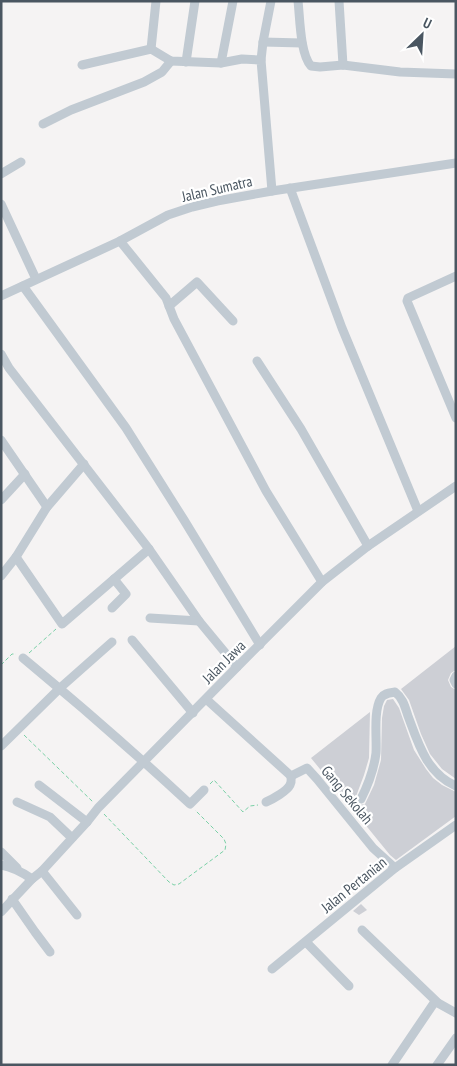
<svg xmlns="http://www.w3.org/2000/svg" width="457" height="1066" viewBox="0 0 457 1066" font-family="'PT Sans Narrow',sans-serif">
<rect width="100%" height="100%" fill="#f5f3f3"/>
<g fill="#cdcfd5">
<path d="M456 646V670L451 673 448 680 451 687 456 690V779L442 769 430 754 421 734 409 700 401 689Z"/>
<path d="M393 699 399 708 414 750 426 769 433 778 442 785 456 792V816L396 860 390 855 311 758 370 712 369 758 364 775 355 799 356 802 359 805 365 804 374 785 381 760 382 718 384 706 387 700Z"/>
<path d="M361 904 367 910 359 915 353 911Z"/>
</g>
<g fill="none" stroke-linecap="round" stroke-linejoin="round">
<g stroke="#7ad0a6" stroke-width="1" stroke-dasharray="4 2.5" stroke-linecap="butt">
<path d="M29 653 56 629"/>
<path d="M1 665 12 654H16"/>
<path d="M24 735 93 802"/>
<path d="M210 784 214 780 243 812 250 806 258 805"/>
<path d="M104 814 169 882 174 885 179 884 225 850 226 844 224 839 195 810"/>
</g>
<g stroke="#c1cad2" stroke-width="9">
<path d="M298 1C300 18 300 54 311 66L320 67 343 65 400 72 456 74"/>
<path d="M339 1 343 65"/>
<path d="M263 42 302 43"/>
<path d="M151 49 156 1"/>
<path d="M261 60 263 42 271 1"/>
<path d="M186 62 195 1"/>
<path d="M221 63 233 1"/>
<path d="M82 65 151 49 171 61 221 63 242 59 261 60 272 191"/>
<path d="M43 124 71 110 144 82 162 72 171 61"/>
<path d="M1 174 21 162"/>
<path d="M290 188 342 328 418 511"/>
<path d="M1 204 36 279"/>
<path d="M120 241 166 298 174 319 266 491 322 582"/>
<path d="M456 276 408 298 407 301 456 418"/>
<path d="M23 286 126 428 184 520 260 645"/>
<path d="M1 296 120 241 168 215 192 207 217 201 272 191 456 163"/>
<path d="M169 306 197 282 233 321"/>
<path d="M1 354 9 368 149 549 199 621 237 667"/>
<path d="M257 361 301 429 368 546"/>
<path d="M1 440 47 507"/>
<path d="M1 500 25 474"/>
<path d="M16 557 62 624 149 549"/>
<path d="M1 576 16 557 47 507 84 464"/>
<path d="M112 608 126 594 114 579"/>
<path d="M150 618 199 621"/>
<path d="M132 640 193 713"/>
<path d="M23 658C80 705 136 754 190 804L204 790"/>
<path d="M456 676 454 680 456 684"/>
<path d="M206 699 291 776 307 768 317 779 373 848 395 868"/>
<path d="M1 746 60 688 112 642"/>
<path d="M39 785 87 822"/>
<path d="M361 799C368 785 374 769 376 753 377 739 373 711 381 698 384 693 390 693 395 692 403 698 405 707 408 716 418 743 427 774 456 786"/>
<path d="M17 802 50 817 72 838"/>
<path d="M266 802C273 799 287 791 290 785 292 781 291 780 291 776"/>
<path d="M1 852 17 868"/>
<path d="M1 865C13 867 22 872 32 879"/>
<path d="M42 871 77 915"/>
<path d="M12 899 35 932 50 952"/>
<path d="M1 912 32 879 42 871 87 822 98 808 237 667 322 582 368 546 456 486"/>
<path d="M362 930 437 1002"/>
<path d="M306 942 349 986"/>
<path d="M272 969 395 868 456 825"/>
<path d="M392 1065 434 1003H438L456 1013"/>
<path d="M437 1065 456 1038"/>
</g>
</g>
<g text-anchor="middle" stroke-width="4.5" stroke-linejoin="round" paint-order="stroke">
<g font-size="15" fill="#4a5661" stroke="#fff">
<text transform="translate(217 189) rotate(-13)" y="5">Jalan Sumatra</text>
<text transform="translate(224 662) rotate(-45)" y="5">Jalan Jawa</text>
<text transform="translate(347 795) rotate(50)" y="5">Gang Sekolah</text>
<text transform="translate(354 885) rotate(-39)" y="5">Jalan Pertanian</text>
</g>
</g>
<rect width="457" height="1066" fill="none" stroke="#4a5661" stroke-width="5"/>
<g transform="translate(422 35) rotate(25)" stroke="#ffffff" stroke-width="4" paint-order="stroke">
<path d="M0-4L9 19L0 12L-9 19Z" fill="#4a5661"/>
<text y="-8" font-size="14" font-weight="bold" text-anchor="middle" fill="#4a5661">U</text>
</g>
</svg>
